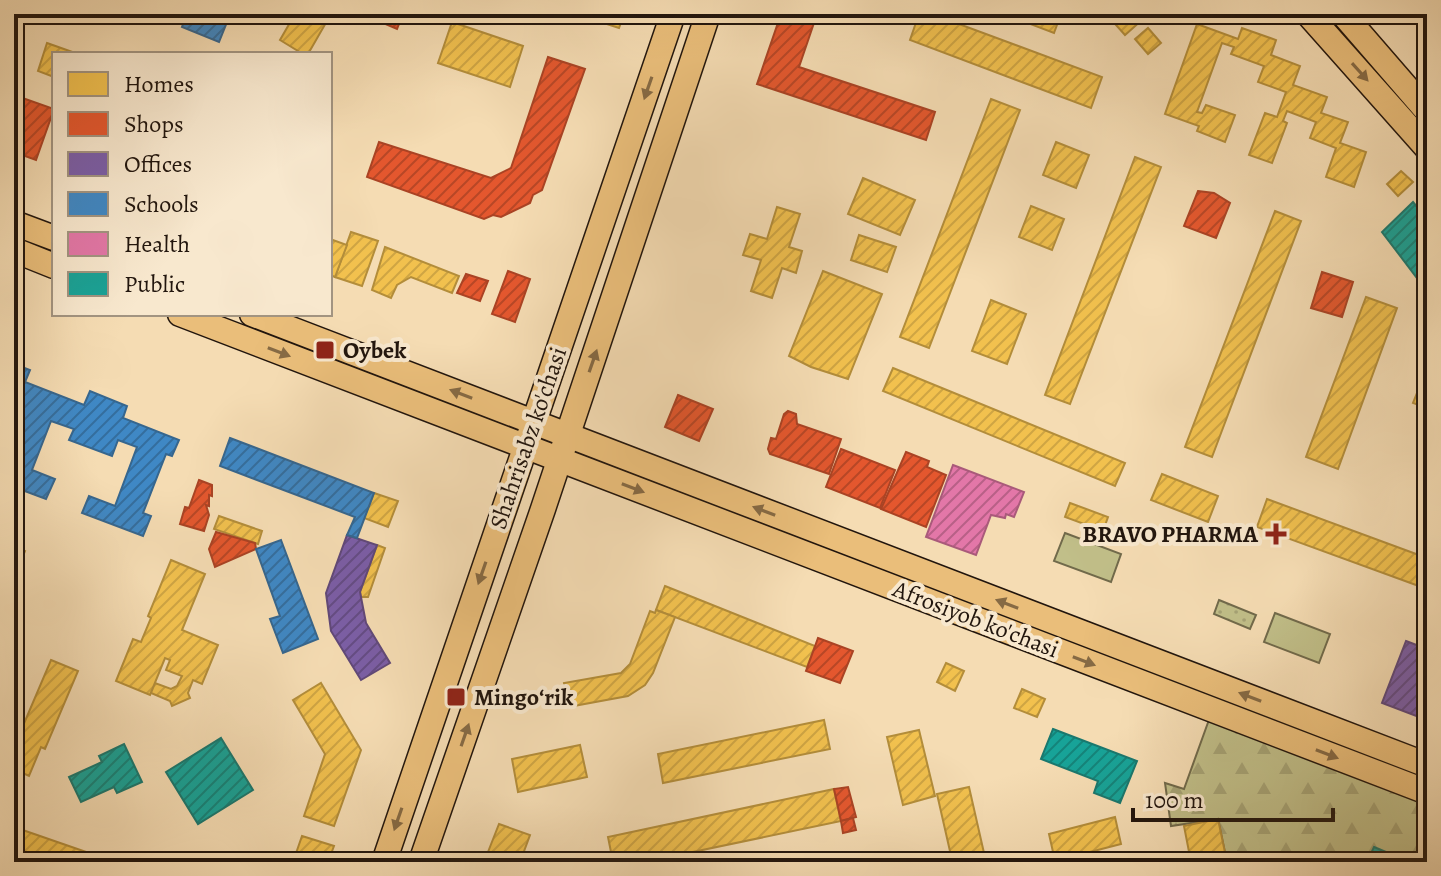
<svg xmlns="http://www.w3.org/2000/svg" width="1441" height="876" viewBox="0 0 1441 876" font-family="Alegreya,serif">
<defs>
<pattern id="grass-dots" width="8" height="8" patternUnits="userSpaceOnUse" patternTransform="scale(2)"><rect width="8" height="8" fill="#c1bf89"/><path d="M2 2h.1M6 6h.1" fill="none" stroke="#a6a375" stroke-width="1.8" stroke-linecap="round"/></pattern>
<pattern id="forest-firs" width="22" height="20" patternUnits="userSpaceOnUse" patternTransform="scale(2)"><rect width="22" height="20" fill="#c1bf89"/><path d="M5 1l3.5 6h-7zM16 11l3.5 6h-7z" fill="#a6a375"/></pattern>
<pattern id="homes-hatch" width="6" height="6" patternUnits="userSpaceOnUse" patternTransform="scale(2)"><rect width="6" height="6" fill="#f2c14e"/><path d="M-1 1l2-2M0 6l6-6M5 7l2-2" fill="none" stroke="#cfa543"/></pattern>
<pattern id="shops-hatch" width="6" height="6" patternUnits="userSpaceOnUse" patternTransform="scale(2)"><rect width="6" height="6" fill="#e4572e"/><path d="M-1 1l2-2M0 6l6-6M5 7l2-2" fill="none" stroke="#b84726"/></pattern>
<pattern id="offices-hatch" width="6" height="6" patternUnits="userSpaceOnUse" patternTransform="scale(2)"><rect width="6" height="6" fill="#7b5ea7"/><path d="M-1 1l2-2M0 6l6-6M5 7l2-2" fill="none" stroke="#644c86"/></pattern>
<pattern id="schools-hatch" width="6" height="6" patternUnits="userSpaceOnUse" patternTransform="scale(2)"><rect width="6" height="6" fill="#3f88c5"/><path d="M-1 1l2-2M0 6l6-6M5 7l2-2" fill="none" stroke="#346e9e"/></pattern>
<pattern id="health-hatch" width="6" height="6" patternUnits="userSpaceOnUse" patternTransform="scale(2)"><rect width="6" height="6" fill="#e377a8"/><path d="M-1 1l2-2M0 6l6-6M5 7l2-2" fill="none" stroke="#b86087"/></pattern>
<pattern id="public-hatch" width="6" height="6" patternUnits="userSpaceOnUse" patternTransform="scale(2)"><rect width="6" height="6" fill="#17a398"/><path d="M-1 1l2-2M0 6l6-6M5 7l2-2" fill="none" stroke="#14847a"/></pattern>
</defs>
<rect width="100%" height="100%" fill="#f5dcb3"/>
<filter id="stains"><feTurbulence type="fractalNoise" baseFrequency=".0025" numOctaves="4"/><feColorMatrix values="0 0 0 0 .2 0 0 0 0 .09 0 0 0 0 .02 0 0 0 .5 -.17"/></filter>
<radialGradient id="worn" r=".72"><stop offset=".6" stop-color="#630" stop-opacity="0"/><stop offset="1" stop-color="#630" stop-opacity=".3"/></radialGradient>
<path fill="url(#grass-dots)" stroke="#716a4b" stroke-width="2" d="M1219 600 1256 615 1250 629 1214 614Z"/>
<path fill="url(#forest-firs)" stroke="#716a4b" stroke-width="2" d="M1210 717 1427 801V862H1227L1218 819 1171 826 1165 783 1184 789Z"/>
<g fill="#c1bf89" stroke="#716a4b" stroke-width="2">
<path d="M1065 533 1121 554 1111 582 1054 561Z"/>
<path d="M1275 613 1330 634 1319 663 1264 642Z"/>
</g>
<g fill="url(#homes-hatch)" stroke="#b38d3a" stroke-width="2">
<path d="M295 14H331L308 54H303L280 40Z"/>
<path d="M593 14H624L619 28 591 19Z"/>
<path d="M919 14H932L1102 77 1091 108 910 40Z"/>
<path d="M1028 14H1061L1054 33 1025 22Z"/>
<path d="M1137 14 1142 20 1125 35 1107 15Z"/>
<path d="M452 22 523 46 510 87 438 63Z"/>
<path d="M1197 24 1238 39 1242 28 1276 40 1271 55 1300 66 1293 85 1327 97 1321 113 1348 122 1340 143 1366 152 1354 187 1326 177 1336 148 1310 138 1316 122 1287 111 1283 121 1287 123 1272 163 1249 155 1265 113 1277 117 1286 92 1258 82 1264 66 1231 54 1234 47 1222 43 1197 112 1202 113 1206 105 1235 115 1225 142 1197 131 1199 126 1165 114Z"/>
<path d="M1148 28 1161 43 1148 54 1135 39Z"/>
<path d="M47 43 78 54H54V77L38 71Z"/>
<path d="M991 99 1020 110 929 348 900 337Z"/>
<path d="M1056 142 1089 155 1076 188 1043 175Z"/>
<path d="M1135 157 1161 167 1070 404 1045 395Z"/>
<path d="M1401 171 1413 182 1398 196 1387 184Z"/>
<path d="M863 178 915 200 900 235 848 214Z"/>
<path d="M1031 206 1064 219 1052 250 1019 237Z"/>
<path d="M777 207 800 214 789 247 802 251 796 273 782 268 772 298 751 291 761 260 743 255 750 234 767 239Z"/>
<path d="M1275 211 1301 221 1212 457 1185 447Z"/>
<path d="M351 232 378 241 362 286 335 277Z"/>
<path d="M859 235 896 247 887 272 851 260Z"/>
<path d="M330 239 347 245 335 277 330 275Z"/>
<path d="M385 247 459 276 452 293 411 277 397 285 391 298 372 290Z"/>
<path d="M823 271 882 294 848 379 811 367 789 356Z"/>
<path d="M1366 297 1397 308 1338 469 1306 457Z"/>
<path d="M991 300 1026 314 1007 364 972 351Z"/>
<path d="M893 368 1125 463 1115 486 883 391Z"/>
<path d="M1427 368V408L1413 403Z"/>
<path d="M1162 474 1218 496 1208 522 1151 500Z"/>
<path d="M374 493 398 501 388 527 364 518Z"/>
<path d="M1267 499 1427 558V589L1257 527Z"/>
<path d="M1070 503 1108 517 1103 531 1065 517Z"/>
<path d="M219 516 262 531 258 544 214 529Z"/>
<path d="M377 545 385 548 368 597H361L360 592Z"/>
<path d="M14 546 25 551 16 574 14 573Z"/>
<path d="M171 560 205 574 182 630 218 645 202 684 193 680 188 693 190 698 172 706 170 701 151 693 155 683 171 689 177 686 182 676 166 670 170 660 165 658 150 695 116 681 133 639 141 642 151 618 148 616Z"/>
<path d="M665 586 815 646 807 667 656 610Z"/>
<path d="M656 610 675 617 653 673 645 685 628 696 568 707 564 683 621 673 630 664 650 611 655 613Z"/>
<path d="M51 660 78 671 45 749 41 747 29 776 14 769V739L17 740Z"/>
<path d="M946 663 964 671 955 691 937 682Z"/>
<path d="M321 683 361 750 334 826 304 816 325 754 293 700Z"/>
<path d="M1022 689 1045 699 1037 717 1014 708Z"/>
<path d="M824 720 830 749 663 783 658 754Z"/>
<path d="M919 730 935 796 903 805 887 737Z"/>
<path d="M580 745 587 777 518 792 512 759Z"/>
<path d="M969 787 984 853 952 860 937 794Z"/>
<path d="M834 789 841 821 645 862H613L608 837Z"/>
<path d="M1115 817 1121 844 1055 861 1049 834Z"/>
<path d="M1218 819 1227 862H1191L1184 826Z"/>
<path d="M499 824 530 835 520 862 488 852Z"/>
<path d="M14 827 115 862H14Z"/>
<path d="M302 836 334 846 328 862H293Z"/>
</g>
<g fill="url(#shops-hatch)" stroke="#aa4324" stroke-width="2">
<path d="M379 14H403L397 29 376 20Z"/>
<path d="M781 14H817L799 67 935 112 926 140 757 84Z"/>
<path d="M548 57 585 69 542 190 533 195 530 203 501 217 493 215 484 219 367 177 379 142 491 178 511 168Z"/>
<path d="M14 95 54 109 36 160 14 152Z"/>
<path d="M1198 191 1214 193 1230 203 1216 238 1184 226Z"/>
<path d="M508 271 530 279 515 322 492 314Z"/>
<path d="M1322 272 1353 282 1342 317 1311 308Z"/>
<path d="M466 274 488 281 480 301 457 293Z"/>
<path d="M678 395 713 409 699 441 665 427Z"/>
<path d="M788 411 796 414 797 424 841 439 829 474 770 454 768 449 771 438 776 439 784 414Z"/>
<path d="M841 449 895 470 880 508 826 487Z"/>
<path d="M906 452 929 461 927 467 946 475 926 527 881 509Z"/>
<path d="M199 480 212 485V496L209 495V506L206 505 209 515 204 531 180 524 185 507 189 508Z"/>
<path d="M216 532 255 543 256 549 215 567 209 549Z"/>
<path d="M818 638 853 651 840 683 806 671Z"/>
<path d="M848 787 856 817 841 821 834 789Z"/>
<path d="M853 818 856 830 843 833 841 821Z"/>
</g>
<g fill="url(#offices-hatch)" stroke="#604879" stroke-width="2">
<path d="M347 535 377 545 360 592 366 623 390 663 361 680 331 631 326 593Z"/>
<path d="M1406 641 1427 649V720L1382 703Z"/>
</g>
<g fill="url(#schools-hatch)" stroke="#36668e" stroke-width="2">
<path d="M187 14H220L229 17 219 42 182 27Z"/>
<path d="M14 364 30 370 25 382 84 405 90 391 127 406 123 418 179 440 172 456 166 454 143 513 151 516 143 536 82 513 89 496 115 506 137 447 118 440 112 456 69 440 74 429 51 421 32 470 55 479 46 499 14 487V432L24 405 14 401Z"/>
<path d="M230 438 374 493 357 538 347 535 355 517 220 466Z"/>
<path d="M281 540 318 639 283 653 270 619 280 616 256 549Z"/>
</g>
<path fill="url(#health-hatch)" stroke="#a95a7a" stroke-width="2" d="M953 465 1024 492 1014 517 1006 514 1005 518 991 515 976 555 926 537Z"/>
<g fill="url(#public-hatch)" stroke="#1a786e" stroke-width="2">
<path d="M1413 202 1427 219V283L1423 286 1382 232Z"/>
<path d="M1053 729 1137 761 1120 803 1094 793 1098 781 1041 759Z"/>
<path d="M221 738 253 790 198 824 166 772Z"/>
<path d="M124 744 142 782 117 793 114 787 81 802 69 777 102 762 99 756Z"/>
<path d="M1374 847 1410 862H1367Z"/>
</g>
<g fill="none" stroke-linecap="round" stroke-linejoin="round">
<defs>
<g id="primary">
<path d="M1308 14 1427 148"/>
<path d="M1343 14 1427 111"/>
<path d="M14 223 54 238"/>
<path d="M14 250 54 266"/>
<path d="M180 314 1427 792"/>
<path d="M252 314 1427 765"/>
<path d="M384 862 673 14"/>
<path d="M421 862 543 509 708 14"/>
</g>
</defs>
<use href="#primary" stroke="#21150d" stroke-width="27"/>
<use href="#primary" stroke="#eabe7a" stroke-width="24"/>
</g>
<defs><path id="oneway-solid" d="M-6-.8H1V-3.2L6.5 0L1 3.2V.8H-6Z" transform="scale(2)"/></defs>
<g fill="#866a44">
<use href="#oneway-solid" transform="translate(1360 72) rotate(48)"/>
<use href="#oneway-solid" transform="translate(648 88) rotate(109)"/>
<use href="#oneway-solid" transform="translate(279 352) rotate(21)"/>
<use href="#oneway-solid" transform="translate(593 361) rotate(-71)"/>
<use href="#oneway-solid" transform="translate(461 394) rotate(-159)"/>
<use href="#oneway-solid" transform="translate(633 488) rotate(21)"/>
<use href="#oneway-solid" transform="translate(764 511) rotate(-159)"/>
<use href="#oneway-solid" transform="translate(482 573) rotate(109)"/>
<use href="#oneway-solid" transform="translate(1007 604) rotate(-159)"/>
<use href="#oneway-solid" transform="translate(1084 661) rotate(21)"/>
<use href="#oneway-solid" transform="translate(1250 697) rotate(-159)"/>
<use href="#oneway-solid" transform="translate(465 735) rotate(-71)"/>
<use href="#oneway-solid" transform="translate(1327 754) rotate(21)"/>
<use href="#oneway-solid" transform="translate(398 819) rotate(109)"/>
</g>
<g fill="#8f2418" stroke="#f8e8ce" stroke-width="3">
<rect x="315" y="340" width="20" height="20" rx="4"/>
<path d="M1272 522h8v8h8v8h-8v8h-8v-8h-8v-8h8z"/>
<rect x="446" y="687" width="20" height="20" rx="4"/>
</g>
<g text-anchor="middle" stroke-width="8" stroke-linejoin="round" paint-order="stroke">
<g font-size="24" font-weight="bold" fill="#21150d" stroke="#f8e8ce" text-anchor="start">
<text x="343" y="358">Oybek</text>
<text x="1258" y="542" text-anchor="end">BRAVO PHARMA</text>
<text x="474" y="705">Mingoʻrik</text>
</g>
<g font-size="24" fill="#21150d" stroke="#f8e8ce">
<text transform="translate(528 438) rotate(-71)" y="8">Shahrisabz ko'chasi</text>
<text transform="translate(976 619) rotate(21)" y="8">Afrosiyob ko'chasi</text>
</g>
</g>
<rect width="1441" height="876" fill="none" stroke="#f5dcb3" stroke-width="48"/>
<rect x="16" y="16" width="1409" height="844" fill="none" stroke="#21150d" stroke-width="4"/>
<rect x="24" y="24" width="1393" height="828" fill="none" stroke="#21150d" stroke-width="2"/>
<rect x="52" y="52" width="280" height="264" fill="#f8e8ce" stroke="#a29481" stroke-width="2"/>
<rect x="68" y="72" width="40" height="24" fill="#f2c14e" stroke="#a29481" stroke-width="2"/>
<text x="124" y="92" font-size="24" fill="#21150d">Homes</text>
<rect x="68" y="112" width="40" height="24" fill="#e4572e" stroke="#a29481" stroke-width="2"/>
<text x="124" y="132" font-size="24" fill="#21150d">Shops</text>
<rect x="68" y="152" width="40" height="24" fill="#7b5ea7" stroke="#a29481" stroke-width="2"/>
<text x="124" y="172" font-size="24" fill="#21150d">Offices</text>
<rect x="68" y="192" width="40" height="24" fill="#3f88c5" stroke="#a29481" stroke-width="2"/>
<text x="124" y="212" font-size="24" fill="#21150d">Schools</text>
<rect x="68" y="232" width="40" height="24" fill="#e377a8" stroke="#a29481" stroke-width="2"/>
<text x="124" y="252" font-size="24" fill="#21150d">Health</text>
<rect x="68" y="272" width="40" height="24" fill="#17a398" stroke="#a29481" stroke-width="2"/>
<text x="124" y="292" font-size="24" fill="#21150d">Public</text>
<path d="M1133 808v12h200v-12" fill="none" stroke="#21150d" stroke-width="4"/>
<text x="1145" y="808" font-size="24" fill="#21150d" stroke="#f8e8ce" stroke-width="6" paint-order="stroke">100 m</text>
<rect width="100%" height="100%" filter="url(#stains)"/>
<rect width="100%" height="100%" fill="url(#worn)"/>
</svg>
